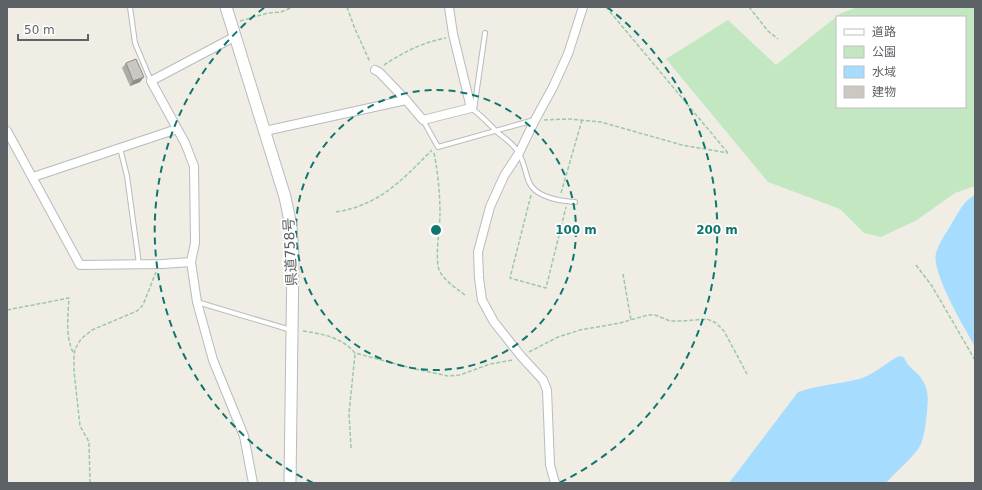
<svg xmlns="http://www.w3.org/2000/svg" width="982" height="490" viewBox="0 0 982 490" font-family="'DejaVu Sans','Noto Sans JP',sans-serif">
<rect width="100%" height="100%" fill="#f0ede5"/>
<path fill="#c3e8c1" fill-rule="evenodd" d="M858 7H975V186L955 193 917 220 881 237 864 233 840 209 768 182 666 59 728 20 776 65 841 13ZM837 17H965V107H837Z"/>
<g fill="#a6ddff">
<path d="M975 195V347C965 328 931 273 936 253 939 242 947 232 952 223 959 212 963 201 975 195Z"/>
<path d="M899 356 904 357C907 368 918 371 923 381 929 391 928 400 927 411 926 421 925 434 921 444 914 458 896 471 886 483H729L798 392C818 385 839 384 859 379 873 375 886 363 899 356Z"/>
</g>
<g fill="none" stroke-linecap="round" stroke-linejoin="round">
<defs>
<g id="lane">
<path d="M130 7 135 43 151 81"/>
<path d="M471 108C481 115 488 123 496 131 504 138 513 143 518 152 524 161 525 172 529 182 536 198 560 201 575 202"/>
<path d="M474 110 485 33"/>
<path d="M423 120 438 147 534 120"/>
<path d="M120 148 127 176 139 264"/>
<path d="M197 302 291 330"/>
</g>
<g id="street">
<path d="M236 36 151 81 185 143 194 166 195 243 191 262 197 302 213 360 244 436 253 483"/>
<path d="M375 70 379 72 406 100"/>
<path d="M7 131 80 265 162 264 191 262"/>
<path d="M265 131 406 100 423 120 471 108 453 34 449 7"/>
<path d="M33 177 177 129"/>
<path d="M555 483 550 465 547 390 543 380 521 356 494 322 482 300 479 278 478 252 490 207 504 176 519 153 535 120 553 87 568 54 583 7"/>
</g>
<path id="secondary" d="M226 7 285 197 291 226 293 256 290 483"/>
</defs>
<use href="#lane" stroke="#b8bbbf" stroke-width="6"/>
<use href="#street" stroke="#b8bbbf" stroke-width="10"/>
<use href="#secondary" stroke="#b7babf" stroke-width="13"/>
<g stroke="#9ac9a5" stroke-width="1.5" stroke-dasharray="4 2" stroke-linecap="butt">
<path d="M347 7 355 29 370 62"/>
<path d="M606 7 728 153"/>
<path d="M749 7 768 31 778 39"/>
<path d="M240 21 268 13 281 12 293 7"/>
<path d="M384 65C402 53 423 42 446 38"/>
<path d="M544 120 569 119 601 122 682 145 728 153"/>
<path d="M434 153C438 173 440 194 440 214 440 228 434 261 440 272 446 282 456 288 465 295"/>
<path d="M561 193 582 120"/>
<path d="M531 195 510 278 546 288 566 207"/>
<path d="M336 212C380 205 402 180 432 150"/>
<path d="M916 265 932 286 975 360"/>
<path d="M623 274 631 320"/>
<path d="M7 310 69 298C68 316 65 338 74 354"/>
<path d="M303 331C323 334 341 337 355 353L415 369 448 376 460 375 490 364 513 360"/>
<path d="M529 352 558 337 580 330 620 323 648 315H655L670 321H682L707 319 716 323 724 331 747 374"/>
<path d="M351 448 349 413 355 354"/>
<path d="M90 483 89 442 80 426 74 371V356L75 349 81 339 92 330 137 311 143 305 156 272"/>
</g>
<use href="#lane" stroke="#fff" stroke-width="4"/>
<use href="#street" stroke="#fff" stroke-width="8"/>
<use href="#secondary" stroke="#fff" stroke-width="11"/>
</g>
<path fill="#afaca7" d="M126 63 140 82 130 86 122 68Z"/>
<path fill="#8e8c88" d="M144 77 140 82 130 86 133 81Z"/>
<path fill="#cbc8c2" stroke="#8e8c88" d="M136 59 144 77 133 81 126 63Z"/>
<g fill="none" stroke="#0f766e" stroke-width="2" stroke-dasharray="7 5">
<circle cx="436" cy="230" r="140"/>
<path d="M313 483A281 281 0 0 1 265 7M607 7A281 281 0 0 1 559 483"/>
</g>
<g text-anchor="middle" stroke-width="3.5" stroke-linejoin="round" paint-order="stroke">
<g font-size="14" fill="#5d6266" stroke="#fff">
<text transform="translate(290 252) rotate(-93)" y="5">県道758号</text>
</g>
</g>
<circle cx="436" cy="230" r="6" fill="#0f766e" stroke="#fff" stroke-width="2"/>
<g font-size="12" text-anchor="middle" font-weight="bold" fill="#0f766e" stroke="#fff" stroke-width="3.5" stroke-linejoin="round" paint-order="stroke">
<text x="576" y="234">100 m</text>
<text x="717" y="234">200 m</text>
</g>
<rect width="982" height="490" fill="none" stroke="#5d6266" stroke-width="16"/>
<rect x="836" y="16" width="130" height="92" fill="#ffffff" stroke="#bec0c2"/>
<rect x="844" y="29" width="20" height="6" fill="#ffffff" stroke="#bec0c2"/>
<text x="872" y="36" font-size="12" fill="#5d6266">道路</text>
<rect x="844" y="46" width="20" height="12" fill="#c3e8c1" stroke="#bec0c2"/>
<text x="872" y="56" font-size="12" fill="#5d6266">公園</text>
<rect x="844" y="66" width="20" height="12" fill="#a6ddff" stroke="#bec0c2"/>
<text x="872" y="76" font-size="12" fill="#5d6266">水域</text>
<rect x="844" y="86" width="20" height="12" fill="#cbc8c2" stroke="#bec0c2"/>
<text x="872" y="96" font-size="12" fill="#5d6266">建物</text>
<path d="M18 34v6h70v-6" fill="none" stroke="#5d6266" stroke-width="2"/>
<text x="24" y="34" font-size="12" fill="#5d6266" stroke="#ffffff" stroke-width="3" paint-order="stroke">50 m</text>
</svg>
